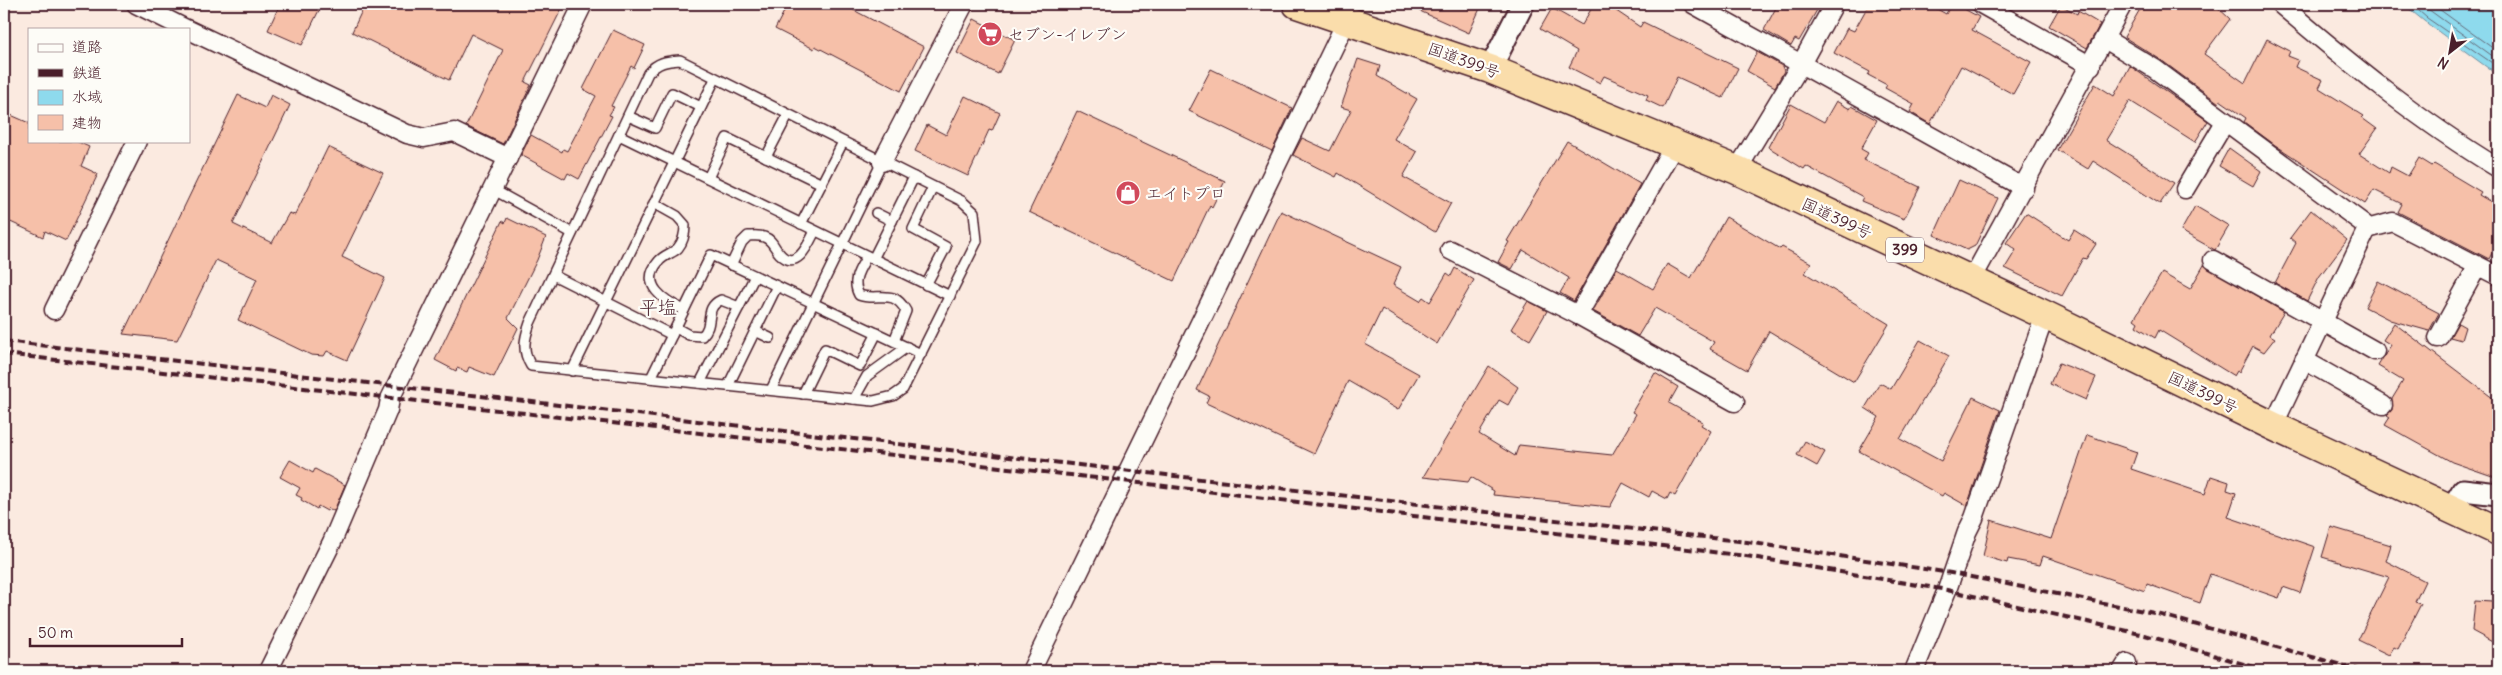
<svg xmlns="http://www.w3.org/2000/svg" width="2502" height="675" viewBox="0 0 2502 675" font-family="Delius,'Klee One',sans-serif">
<rect width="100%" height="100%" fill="#fbeae0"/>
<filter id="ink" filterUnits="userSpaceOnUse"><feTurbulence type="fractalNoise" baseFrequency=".02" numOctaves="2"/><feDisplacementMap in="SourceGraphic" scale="10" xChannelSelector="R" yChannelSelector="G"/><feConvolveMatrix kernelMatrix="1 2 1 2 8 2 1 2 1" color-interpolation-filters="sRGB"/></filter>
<g filter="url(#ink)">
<path fill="#8edaed" stroke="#738f9f" d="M2403 4H2498V72L2488 68 2424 21Z"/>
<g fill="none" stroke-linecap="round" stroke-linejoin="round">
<g stroke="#656a79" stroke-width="1">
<path d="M2411 4 2427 18 2498 67"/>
<path d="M2421 4 2498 60"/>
<path d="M2432 4 2498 52"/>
</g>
</g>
<g fill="#f6c0a9" stroke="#4a1f2b">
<path d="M280 4H322L302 45 268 30Z"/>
<path d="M365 4H564L525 82 531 85 503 144 466 126 503 50 471 34 449 80 352 32Z"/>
<path d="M788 4H842L924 47 901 91 815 46 814 49 775 29Z"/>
<path d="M1404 4H1482L1469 33Z"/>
<path d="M1594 4H1606L1640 27 1643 22 1738 68 1723 98 1677 77 1663 108 1646 100 1648 95 1604 76 1600 83 1569 67 1577 51 1540 29 1552 8 1582 25Z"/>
<path d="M1778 4H1806L1817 10 1799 41 1795 39 1791 46 1764 30Z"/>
<path d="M1869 4H1928L1946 14 1951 4H1955L1979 17 1972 30 2031 62 2013 94 1961 66 1930 124 1910 112 1914 104 1885 88 1887 85 1868 75 1870 72 1834 53 1847 28 1854 31Z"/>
<path d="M2143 4H2214L2230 19 2204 54 2245 83 2267 39 2290 51 2288 56 2298 60 2295 67 2323 80 2319 88 2364 116 2362 118 2377 129 2359 154 2389 173 2391 167 2408 176 2419 158 2432 166 2434 164 2481 192 2479 195 2498 206V241L2489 259 2398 212 2402 204 2374 190 2365 204 2275 145 2244 122 2246 118 2220 100 2219 103 2161 60 2124 37Z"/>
<path d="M2061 5 2077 14 2078 11 2100 24 2087 48 2049 26Z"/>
<path d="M974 19 1015 40 998 74 957 53Z"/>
<path d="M613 30 645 45 634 68 631 66 611 106 614 107 609 115 612 116 579 179 568 173 565 179 521 155 531 135 562 152 563 149 567 151 596 96 583 89Z"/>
<path d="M1757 52 1782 66 1784 71 1775 87 1747 71Z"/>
<path d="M1358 59 1380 66 1377 76 1417 99 1394 139 1417 152 1403 177 1451 203 1435 232 1338 173 1336 177 1293 155 1302 138 1330 151 1351 110 1341 107Z"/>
<path d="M2130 66 2208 121 2195 142 2130 101 2106 140 2174 183 2160 204 2093 161 2088 169 2057 150 2095 84 2114 96Z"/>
<path d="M1211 69 1292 108 1272 151 1189 111Z"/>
<path d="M238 95 265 108 271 95 290 105 233 224 272 243 289 213 295 215 328 147 383 173 342 257 385 278 347 360 327 351 324 356 311 355 238 320 257 279 216 260 177 340 123 334Z"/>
<path d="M965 96 1000 113 992 131 989 130 968 176 915 151 927 125 946 135Z"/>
<path d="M1836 101 1850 109 1852 106 1877 120 1861 149 1868 153 1864 160 1920 187 1904 219 1861 201 1863 197 1806 166 1804 169 1768 147 1791 104 1824 122Z"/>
<path d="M1077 111 1225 181 1212 207 1210 205 1174 281 1029 212Z"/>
<path d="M4 112 29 123V141H76L89 147 81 166 98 174 66 241 45 231 43 237 4 219Z"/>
<path d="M1567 141 1640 184 1574 301 1560 293 1569 278 1523 250 1512 269 1498 262 1509 242 1507 241Z"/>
<path d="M2229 148 2261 171 2253 186 2219 166Z"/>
<path d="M1959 180 1998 198 1975 246 1967 250 1934 235Z"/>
<path d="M2195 206 2229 226 2215 250 2181 231Z"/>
<path d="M2311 210 2347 240 2319 277 2307 301 2275 283 2296 243 2290 238Z"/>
<path d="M1281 211 1401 267 1393 285 1420 301 1423 297 1430 302 1447 273 1451 276 1455 268 1474 280 1437 344 1382 309 1365 344 1419 374 1398 410 1348 381 1314 454 1206 403 1209 396 1197 390Z"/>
<path d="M2026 213 2068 240 2074 230 2096 244 2086 259 2083 258 2062 296 2005 268 2016 250 2006 243Z"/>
<path d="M1726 217 1780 249 1782 247 1811 263 1805 273 1889 324 1854 382 1769 331 1747 370 1710 349 1714 342 1655 308 1638 336 1593 311 1617 268 1653 289 1667 264 1691 278Z"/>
<path d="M507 218 546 237 537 260 508 318 518 328 494 377 469 367 467 372 457 368 456 371 435 360 502 221 505 223Z"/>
<path d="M2204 265 2284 312 2270 335 2275 338 2264 352 2253 346 2239 372 2237 371 2234 376 2159 330 2155 338 2136 326 2138 322 2134 319 2162 273 2190 289Z"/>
<path d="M2378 281 2439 313 2429 331 2390 320 2365 307Z"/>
<path d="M1528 301 1547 311 1530 340 1511 329Z"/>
<path d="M2394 323 2498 402V478L2452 462 2385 425 2390 417 2387 415 2392 410V399L2403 381 2378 366 2391 345 2383 340Z"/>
<path d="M2458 323 2465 327 2461 340 2450 337Z"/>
<path d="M1920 340 1949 356 1900 439 1941 461 1973 397 2000 410 1967 506 1944 493 1942 496 1859 451 1879 417 1865 408 1880 383 1891 389Z"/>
<path d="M2059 363 2096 377 2086 400 2050 384Z"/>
<path d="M1489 366 1518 387 1508 405 1499 400 1479 434 1515 456 1519 445 1612 455 1636 414 1632 412 1655 373 1678 387 1669 403 1703 422 1701 425 1711 431 1675 496 1670 493 1667 499 1652 491 1649 497 1623 483 1610 507 1493 495 1494 491 1471 477 1468 482 1423 477Z"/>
<path d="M2087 435 2137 452 2131 469 2205 494 2211 476 2229 482 2227 490 2236 493 2228 517 2315 547 2300 593 2283 587 2279 598 2210 574 2200 603 2147 584 2145 591 2043 556 2040 565 2008 559 2007 563 1983 556 1991 520 2051 539Z"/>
<path d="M1805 441 1825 452 1817 466 1797 455Z"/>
<path d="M290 460 313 473 315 469 345 485 334 511 328 508 327 511 318 506 317 509 301 500 302 498 296 495 300 488 280 477Z"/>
<path d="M2331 527 2391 545 2386 561 2425 581 2415 602 2421 604 2398 649 2394 647 2389 655 2358 640 2389 577 2322 557Z"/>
<path d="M2475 601 2492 602 2498 605V645L2472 631Z"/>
</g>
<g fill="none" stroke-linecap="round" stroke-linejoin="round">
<defs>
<g id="service">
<path d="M680 60 962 201 974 212 977 241 903 389 893 396 873 401 531 366C522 351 524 340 530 323L648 73C658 62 666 61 680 60Z"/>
<path d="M628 116 655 128 672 93 701 107"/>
<path d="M619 135 950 296"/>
<path d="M766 157 788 115"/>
<path d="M708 178 727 138 822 184"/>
<path d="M494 190 572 233"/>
<path d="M654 203 677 216 685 225C685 232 683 242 678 248 673 253 664 255 659 261 638 285 665 301 684 310"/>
<path d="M876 213 892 221"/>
<path d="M801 224 843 142"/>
<path d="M867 256C860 269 851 280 859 295 878 302 893 287 906 311L894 341"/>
<path d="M873 259 914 177"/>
<path d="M731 265 742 242 748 236C753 236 759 235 764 237 773 240 774 248 780 254 797 272 809 243 815 231"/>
<path d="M553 275 672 335"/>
<path d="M926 285 946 247 913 229 933 187"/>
<path d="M676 328 689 335 702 336C715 324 703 308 721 300L739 307"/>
<path d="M755 331 770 338"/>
<path d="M572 371 715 79"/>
<path d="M651 378 711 255 921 354"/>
<path d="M700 383 755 276"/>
<path d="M728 386 777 286"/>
<path d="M771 390 882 162"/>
<path d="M803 394 825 349 860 366 877 333"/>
<path d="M854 399 867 376 907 347"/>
</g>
<g id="minor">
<path d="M136 4 186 29"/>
<path d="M1693 4 2024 188"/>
<path d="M1981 4 2091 66"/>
<path d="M2280 4C2349 63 2420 121 2498 168"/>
<path d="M189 30 407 134 424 138 454 132 508 158"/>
<path d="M2105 39 2155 69 2364 224 2367 229 2273 426"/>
<path d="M882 162 964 4"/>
<path d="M1737 170 1801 64 1834 4"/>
<path d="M2185 189 2225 122"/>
<path d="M2367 229 2393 222 2498 276"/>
<path d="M1450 250 1578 315 1735 402"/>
<path d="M2213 260 2375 351"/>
<path d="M1971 281 2123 4"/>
<path d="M54 310 137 141"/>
<path d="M1578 315 1675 144"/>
<path d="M2438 338 2477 267"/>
<path d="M2304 360 2383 405"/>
<path d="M268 671 332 542 388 410 390 399 583 4"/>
<path d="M1031 671 1347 20"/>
<path d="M1914 671 1947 590 1967 532 1974 518 2045 315"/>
<path d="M2122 671 2127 663"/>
</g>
<g id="tertiary">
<path d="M1490 69 1523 4"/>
<path d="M2451 510 2463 490 2498 494"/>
</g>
<path id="trunk" d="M1297 4 1490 69 1737 170 2045 315 2273 426 2498 531"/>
</defs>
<use href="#service" stroke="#4a1f2b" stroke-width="12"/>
<use href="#minor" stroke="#4a1f2b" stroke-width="21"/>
<use href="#tertiary" stroke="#4a1f2b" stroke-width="25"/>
<use href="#trunk" stroke="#4a1f2b" stroke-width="31"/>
<use href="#service" stroke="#fdfcf7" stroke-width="9"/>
<use href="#minor" stroke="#fdfcf7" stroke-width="18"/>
<use href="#tertiary" stroke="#fdfcf7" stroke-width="21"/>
<use href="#trunk" stroke="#faddab" stroke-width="28"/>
<g stroke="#4a1f2b" stroke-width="4" stroke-dasharray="8 4" stroke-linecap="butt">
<path d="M4 341 1747 542 1951 573 2154 613 2363 671"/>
<path d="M4 354 1123 481 1746 556 1947 590 2145 635 2268 671"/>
</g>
</g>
</g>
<defs>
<symbol id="supermarket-disc" viewBox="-11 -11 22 22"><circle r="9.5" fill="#d1495b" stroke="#fdfcf7"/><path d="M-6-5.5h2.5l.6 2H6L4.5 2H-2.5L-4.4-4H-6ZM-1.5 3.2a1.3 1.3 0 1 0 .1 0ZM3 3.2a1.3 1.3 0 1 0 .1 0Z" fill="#fff"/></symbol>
<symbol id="shop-disc" viewBox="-11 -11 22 22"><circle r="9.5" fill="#d1495b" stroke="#fdfcf7"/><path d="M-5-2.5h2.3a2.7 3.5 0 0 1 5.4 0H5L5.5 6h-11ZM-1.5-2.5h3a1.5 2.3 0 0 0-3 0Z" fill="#fff"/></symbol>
</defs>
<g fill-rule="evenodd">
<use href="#supermarket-disc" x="976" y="20" width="28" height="28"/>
<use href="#shop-disc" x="1114" y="179" width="28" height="28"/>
</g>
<g text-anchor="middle" stroke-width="4.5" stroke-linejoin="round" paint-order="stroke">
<rect fill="#fdfcf7" stroke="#806168" stroke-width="1" x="1886" y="237.5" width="38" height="25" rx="4"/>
<g font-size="15" font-weight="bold" fill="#4a1f2b">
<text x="1905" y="255">399</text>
</g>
<g font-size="16" fill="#4a1f2b" stroke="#fdfcf7" text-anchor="start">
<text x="1008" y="40">セブン-イレブン</text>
<text x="1146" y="199">エイトプロ</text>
</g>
<g font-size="16" fill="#4a1f2b" stroke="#fdfcf7">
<text transform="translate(1464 60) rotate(20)" y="6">国道399号</text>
<text transform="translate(1837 218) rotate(25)" y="6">国道399号</text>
<text transform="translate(2203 392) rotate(26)" y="6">国道399号</text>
</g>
<g font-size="19" fill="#4a1f2b" stroke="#fdfcf7">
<text x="658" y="314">平塩</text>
</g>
</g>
<rect width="2502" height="675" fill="none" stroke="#fdfcf7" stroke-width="20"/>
<rect x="10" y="10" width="2482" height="655" fill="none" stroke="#4a1f2b" stroke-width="2" filter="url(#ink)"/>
<rect x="28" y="28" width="162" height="115" fill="#fdfcf7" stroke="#b5a4a5"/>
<rect x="38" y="44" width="25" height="8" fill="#fdfcf7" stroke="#b5a4a5"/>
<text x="72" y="52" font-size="15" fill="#4a1f2b">道路</text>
<rect x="38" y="69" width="25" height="8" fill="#4a1f2b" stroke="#b5a4a5"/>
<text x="72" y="78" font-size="15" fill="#4a1f2b">鉄道</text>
<rect x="38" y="90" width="25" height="15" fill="#8edaed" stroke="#b5a4a5"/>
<text x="72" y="102" font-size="15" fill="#4a1f2b">水域</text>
<rect x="38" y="115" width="25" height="15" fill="#f6c0a9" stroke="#b5a4a5"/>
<text x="72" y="128" font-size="15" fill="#4a1f2b">建物</text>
<g transform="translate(2450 52) rotate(211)" stroke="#fdfcf7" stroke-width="4" paint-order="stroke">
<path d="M0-4L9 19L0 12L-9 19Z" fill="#4a1f2b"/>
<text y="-8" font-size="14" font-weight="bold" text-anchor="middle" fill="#4a1f2b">N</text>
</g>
<path d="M30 638v8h152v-8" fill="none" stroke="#4a1f2b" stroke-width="2.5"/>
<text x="38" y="638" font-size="15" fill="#4a1f2b" stroke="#fdfcf7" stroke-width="4" paint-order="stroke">50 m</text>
</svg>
